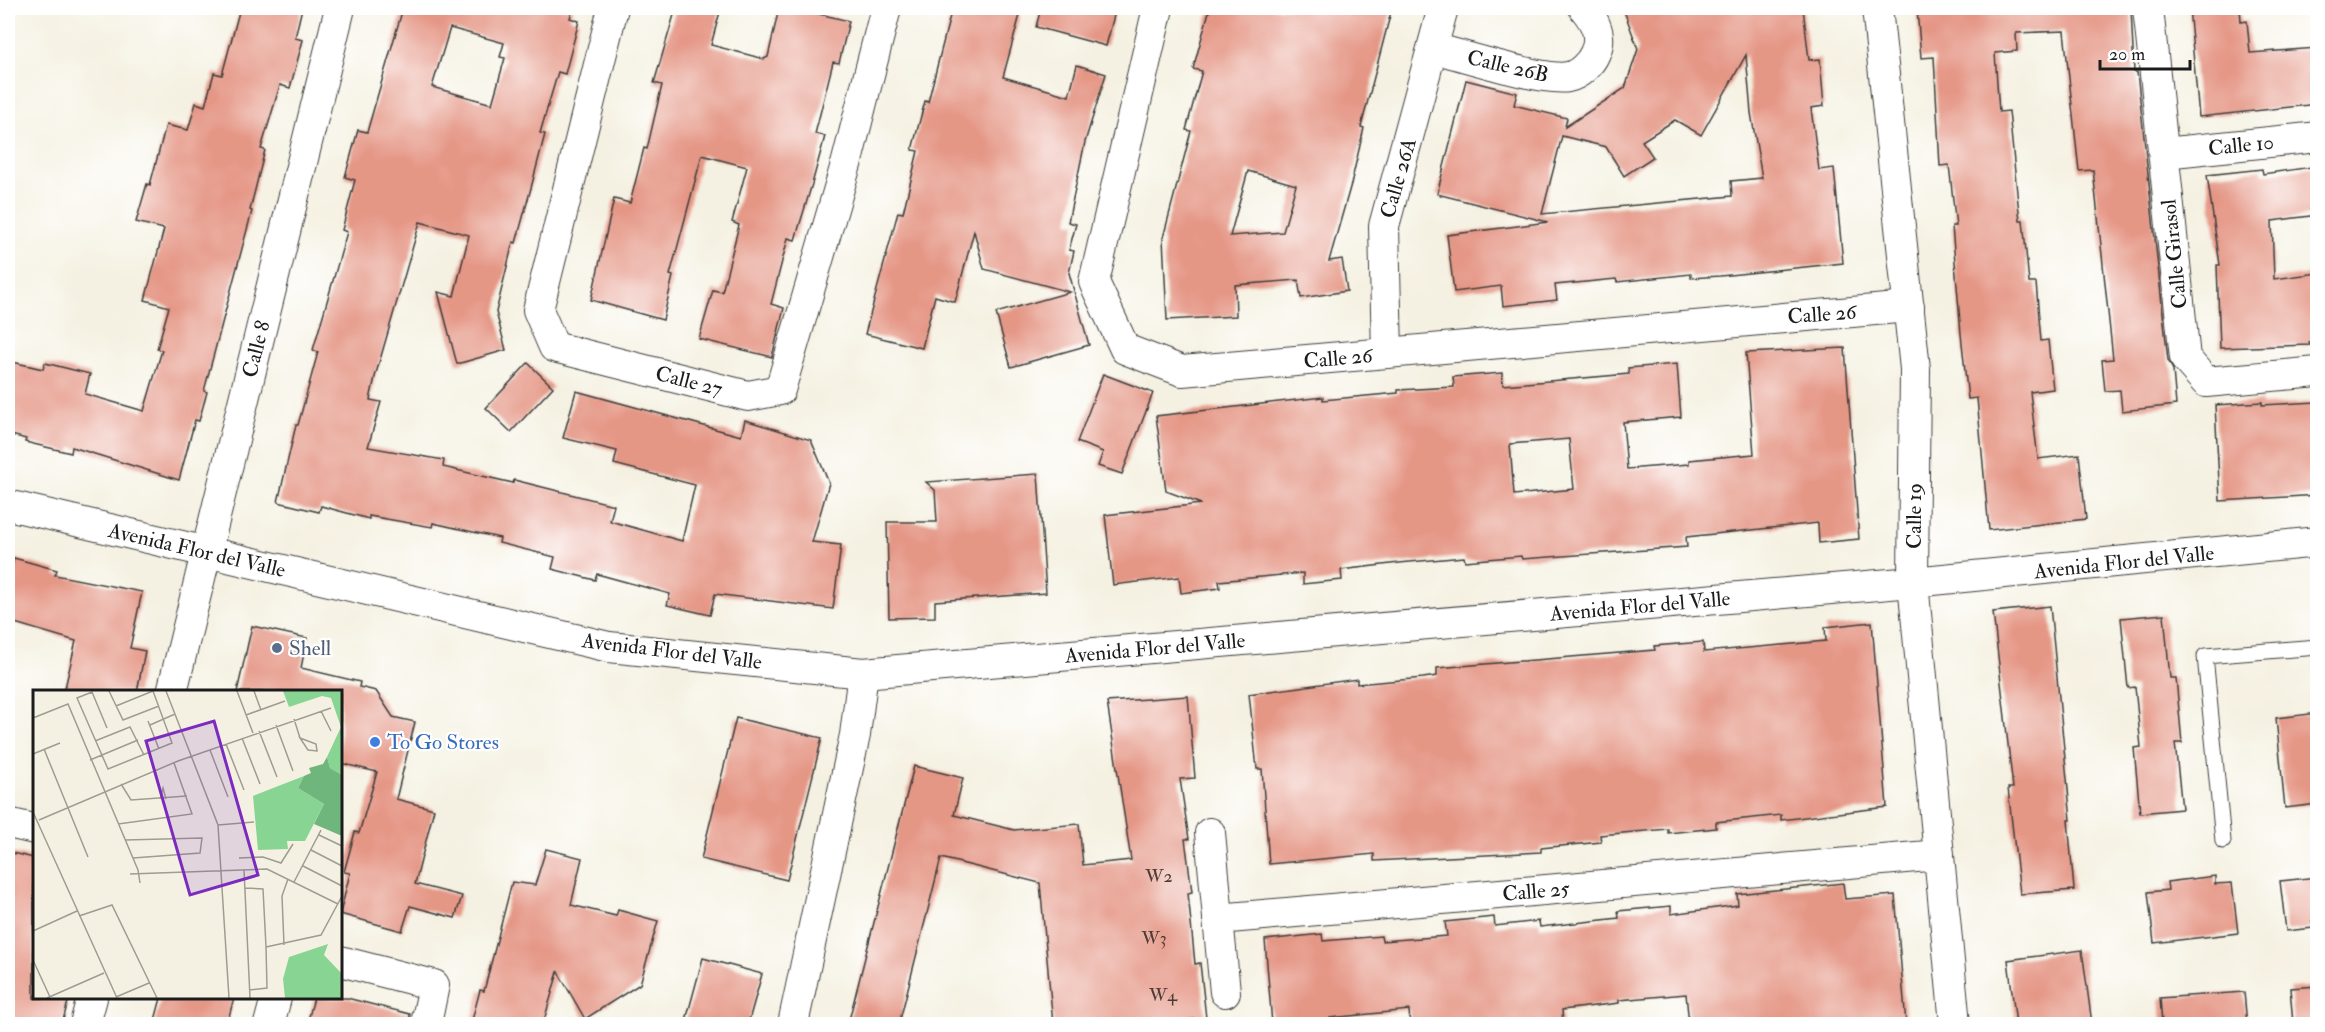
<svg xmlns="http://www.w3.org/2000/svg" width="2325" height="1032" viewBox="0 0 2325 1032" font-family="'IM FELL Double Pica',serif">
<rect width="100%" height="100%" fill="#fff"/>
<filter id="ink" filterUnits="userSpaceOnUse"><feTurbulence type="fractalNoise" baseFrequency=".0167" numOctaves="2"/><feDisplacementMap in="SourceGraphic" scale="12" xChannelSelector="R" yChannelSelector="G"/><feConvolveMatrix kernelMatrix="1 2 1 2 8 2 1 2 1" color-interpolation-filters="sRGB"/></filter>
<filter id="wash" filterUnits="userSpaceOnUse"><feTurbulence type="fractalNoise" baseFrequency=".008" numOctaves="4" result="noise"/><feDisplacementMap in="SourceGraphic" scale="24" xChannelSelector="R" yChannelSelector="G"/><feGaussianBlur stdDeviation="1.35" result="paint"/><feColorMatrix in="noise" values="0 0 0 0 0 0 0 0 0 0 0 0 0 0 0 0 0 1.4 0 .05"/><feComposite in="paint" operator="in"/></filter>
<g filter="url(#wash)">
<rect width="100%" height="100%" fill="#f5f1e2"/>
<g id="blocks">
<g fill="#e59786" fill-rule="evenodd">
<path d="M240 8H302L295 38 303 40 290 88 280 85 261 149 265 150 250 210 252 211 204 391 207 392 199 421 195 420 179 480 72 447 71 453 25 442 26 439 8 434V361L43 369 45 363 90 374 85 394 144 411 162 350 157 349 169 307 145 300 164 229 136 222 147 184 150 185 166 125 188 130 196 103 205 106 214 73 222 75Z"/>
<path d="M403 8H573L570 18 579 21 565 74 558 72 540 133 545 134 531 188 516 243 513 242 496 312 506 350 457 364 438 292 454 296 469 235 420 222 375 377 370 400 381 402 368 447 444 460 443 467 513 483 514 480 614 505 610 521 682 541 695 485 614 464 617 451 563 438 576 391 741 436 745 420 811 440 829 483 812 542 841 545 833 609 715 594 710 615 667 605 670 594 597 574 595 580 552 569 555 557 499 543 500 538 433 523 432 527 369 516V519L321 506 319 512 278 502 296 425H298L318 352 313 350 347 232 342 230 355 180 345 177 358 130 367 132ZM450 28 504 43 500 57 505 58 492 104 432 87Z"/>
<path d="M676 8H721L711 45 764 59 768 57 779 8H794L849 21 839 63 833 62 815 134 825 136 812 184 795 240 788 238 771 304 784 308 772 357 699 339 713 290 722 292 739 225 732 222 747 167 702 155 670 275 673 276 663 320 591 300 614 199 630 203 644 148 647 149 662 85 654 83Z"/>
<path d="M952 8H988L1020 15 1003 77 1069 96 1077 65 1106 74 1085 142 1068 222 1076 224 1069 250 1074 251 1069 273 1089 345 1011 367 996 313 1070 292 984 269 974 231 955 302 935 296 922 348 865 334 898 212 903 213 918 151 912 150 925 101 928 102Z"/>
<path d="M1041 8H1116L1106 46 1036 27Z"/>
<path d="M1210 8H1392L1361 127 1364 128 1351 184 1329 261 1342 259 1347 291 1301 298 1298 280 1235 285 1236 316 1167 320 1163 238 1191 131 1186 130 1202 71 1193 69ZM1248 171 1296 185 1283 232 1230 236Z"/>
<path d="M1623 8H1803L1809 60 1820 59 1824 106 1811 108 1819 170 1834 168 1843 263 1720 276 1691 278V274L1617 282 1616 279 1555 285 1557 300 1503 306 1501 286 1454 292 1447 235 1548 222 1437 194 1466 80 1517 93 1514 105 1567 118 1565 127 1625 88 1638 49ZM1746 55 1751 113 1762 178 1731 181 1732 196 1542 214 1562 136 1606 147 1624 176 1653 157 1642 141 1675 120 1701 135Z"/>
<path d="M1942 8H2131L2134 72H2137L2168 360 2173 370 2176 405 2122 411 2120 390 2105 391 2102 360 2113 359 2093 170 2079 171 2064 31 2016 33 2017 51 1995 53 1999 112 2009 111 2018 203 2020 220H2023L2029 283H2036L2041 341 2048 340 2053 389 2030 392 2038 459 2079 454 2086 519 1989 530 1977 398 1968 399 1961 334 1952 226H1956L1949 165 1940 166 1934 57 1921 58 1917 9Z"/>
<path d="M2189 8H2240L2241 22 2247 21 2250 53 2318 48V104L2199 117Z"/>
<path d="M2318 166V215L2272 221 2274 279 2318 273V341L2309 342 2310 345 2220 348 2217 265H2220L2207 175 2262 169 2263 174Z"/>
<path d="M1845 348 1859 539 1819 543 1818 523 1686 537 1687 547 1522 559 1521 556 1465 561 1464 557 1399 563 1341 570 1342 580 1303 584V573L1219 581 1220 588 1181 593 1179 577 1113 585 1105 515 1201 504 1166 491 1156 416 1323 397V400L1398 393V390L1454 387 1453 377 1502 373 1503 385 1629 374 1628 368 1677 364 1681 417 1623 422 1627 469 1689 464V460L1754 454 1746 353ZM1569 439 1574 489 1514 495 1510 444Z"/>
<path d="M528 363 553 387 511 432 486 408Z"/>
<path d="M1103 374 1153 393 1122 474 1098 466 1103 452 1077 442Z"/>
<path d="M2262 402V405L2317 402 2318 495 2220 501 2215 405Z"/>
<path d="M1038 474 1046 593 935 601V617L889 618 887 522H937L935 490 926 482Z"/>
<path d="M14 558 57 570 55 575 142 592 130 648 145 651 137 692H64L76 641 8 621V582Z"/>
<path d="M2050 606 2071 820H2068L2074 890 2020 894 2008 788H2013L1993 612Z"/>
<path d="M2164 614 2170 678H2176L2182 743H2175L2182 809 2140 813 2134 748 2141 747 2135 687 2128 688 2121 618Z"/>
<path d="M1872 622 1887 807 1781 820V815L1716 822V828L1668 833V829L1600 835 1601 842 1541 848V852L1374 861V854L1269 864 1262 769H1257L1249 694 1357 679V684L1423 678 1437 676V668L1655 650 1654 646 1703 642 1704 652 1826 641 1825 627Z"/>
<path d="M252 626 307 638 301 668 360 682 359 687 376 691 393 717 415 722 396 799 434 809 415 884 462 896 455 918 410 906 402 931 340 914 350 873 344 872 355 832 359 833 377 772 340 763V692H237Z"/>
<path d="M1188 696 1195 778 1180 779 1189 839H1185L1192 892 1188 893 1195 964 1200 963 1206 1018 1148 1024H1053L1040 883 941 858 899 1024H848L914 766 963 778 954 815 1014 830 1079 824 1083 865 1131 860 1107 702Z"/>
<path d="M2318 713V804L2285 808 2276 718Z"/>
<path d="M736 718 822 738 787 880 701 859Z"/>
<path d="M546 849 582 858 571 905 616 916 618 910 658 921 640 984 585 1019 558 972 543 1024H471L480 990 484 991 512 882 535 885Z"/>
<path d="M8 852 34 858V998H69L62 1024H8Z"/>
<path d="M2215 876V884L2232 883 2238 933 2154 943 2148 892 2168 890 2167 882Z"/>
<path d="M2318 877V920L2312 921 2313 928 2286 931 2280 881Z"/>
<path d="M1843 883 1845 899 1895 895 1906 1024H1689L1686 994 1619 1000V1003L1562 1010 1563 1024H1410L1409 1010 1330 1018V1024H1272L1265 940 1322 934 1323 941 1381 936 1382 941 1447 936 1445 922 1494 917 1495 926 1539 921 1540 927 1619 918 1618 911 1671 906V914L1738 905 1737 894Z"/>
<path d="M2082 950 2092 1024H2016L2008 960Z"/>
<path d="M703 958 762 974 748 1024H685Z"/>
<path d="M2318 986V1024H2293L2290 988Z"/>
<path d="M2244 992 2247 1024H2162L2160 998Z"/>
<path d="M161 998H234L227 1024H154Z"/>
<path d="M314 998H347L410 1014 409 1024H307Z"/>
</g>
</g>
</g>
<g filter="url(#ink)">
<use href="#blocks" fill-opacity="0" stroke="#3d3c3a" stroke-width="1.5"/>
<g fill="none" stroke-linecap="round" stroke-linejoin="round">
<defs>
<path id="service" d="M2223 841 2205 656 2318 647"/>
<g id="minor">
<path d="M613 8 538 310 554 347 748 396 780 390 847 161 886 8"/>
<path d="M1158 8 1094 282 1125 349 1182 371 1909 307"/>
<path d="M1877 8 1915 369 1913 582 1955 1024"/>
<path d="M2148 8 2185 358 2206 382 2318 372"/>
<path d="M1433 48C1462 55 1544 82 1568 77 1579 75 1591 63 1595 53 1603 36 1595 21 1584 8"/>
<path d="M2164 153 2318 137"/>
<path d="M1387 353 1384 226 1443 8"/>
<path d="M8 505 609 647 863 673 1913 582 2318 542"/>
<path d="M172 692 340 8"/>
<path d="M8 823 34 829"/>
<path d="M1210 833 1225 992"/>
<path d="M1218 919 1939 855"/>
<path d="M340 961 434 985 426 1024"/>
<path d="M85 1024 92 998"/>
<path d="M269 1024 276 998"/>
<path d="M793 1024 855 735 863 673"/>
</g>
</defs>
<use href="#service" stroke="#3d3c3a" stroke-width="17"/>
<use href="#minor" stroke="#3d3c3a" stroke-width="32"/>
<use href="#service" stroke="#fff" stroke-width="15"/>
<use href="#minor" stroke="#fff" stroke-width="30"/>
</g>
</g>
<circle fill="#5c6f8a" stroke="#fff" stroke-width="2" cx="277" cy="648" r="6"/>
<circle fill="#3f7fe0" stroke="#fff" stroke-width="2" cx="375" cy="742" r="6"/>
<g text-anchor="middle" stroke-width="4.5" stroke-linejoin="round" paint-order="stroke">
<g font-size="18" fill="#4e3b36">
<text x="1159" y="882">W2</text>
<text x="1154" y="944">W3</text>
<text x="1163" y="1001">W4</text>
</g>
<g font-size="21" fill="#1c1c1c" stroke="#fff">
<text transform="translate(1508 66) rotate(13)" y="7">Calle 26B</text>
<text transform="translate(2241 145) rotate(-6)" y="7">Calle 10</text>
<text transform="translate(1398 178) rotate(-74)" y="7">Calle 26A</text>
<text transform="translate(2174 254) rotate(-96)" y="7">Calle Girasol</text>
<text transform="translate(1822 314) rotate(-4)" y="7">Calle 26</text>
<text transform="translate(256 349) rotate(-76)" y="7">Calle 8</text>
<text transform="translate(1338 358) rotate(-5)" y="7">Calle 26</text>
<text transform="translate(689 381) rotate(14)" y="7">Calle 27</text>
<text transform="translate(1914 516) rotate(-90)" y="7">Calle 19</text>
<text transform="translate(197 550) rotate(13)" y="7">Avenida Flor del Valle</text>
<text transform="translate(2124 562) rotate(-6)" y="7">Avenida Flor del Valle</text>
<text transform="translate(1640 606) rotate(-5)" y="7">Avenida Flor del Valle</text>
<text transform="translate(1155 648) rotate(-5)" y="7">Avenida Flor del Valle</text>
<text transform="translate(672 651) rotate(7)" y="7">Avenida Flor del Valle</text>
<text transform="translate(1536 891) rotate(-5)" y="7">Calle 25</text>
</g>
<g font-size="21" fill="#4e5e75" stroke="#fff" text-anchor="start">
<text x="289" y="655">Shell</text>
</g>
<g font-size="21" fill="#366cbe" stroke="#fff" text-anchor="start">
<text x="387" y="749">To Go Stores</text>
</g>
</g>
<g transform="translate(33 690)">
<rect width="309" height="309" fill="#f5f1e2"/>
<path d="M250 1H309V85L297 78 294 67 308 37 298 8 289 6 256 17ZM271 86 265 98 291 114 272 151H254L255 159 225 160 220 106ZM295 254 291 265 309 284V308H252L250 289 256 267Z" fill="#88d492"/>
<path d="M294 67 297 78 309 85V146L281 134 291 114 265 98 271 86 278 83 276 78 290 74Z" fill="#6eb67c"/>
<path fill="none" stroke="#9e9c93" stroke-width="1.5" d="M76 1 90 30 126 16M133 1 185 135 196 308M204 1 220 43M221 1 228 20M83 16 120 1M288 21 298 41M213 25 252 11M0 28 35 14 105 180 107 193M261 29 267 48M115 31 126 59M117 35 142 24M243 35 260 81M74 38 59 2 44 8 75 79 139 53 120 1M226 41 244 87M209 48 227 94M267 48 283 54 284 61 275 60ZM62 51 97 37 111 65M193 54 211 100M11 59 55 167M177 60 195 107M0 64 27 53M57 70 105 50M88 94 98 110 154 106M127 109 130 98 133 109M0 122 84 308M6 130 145 71 298 18M85 134 159 124 141 73M185 135 221 132M286 145 309 156M92 150 169 148 167 163 100 168M278 160 309 176M206 168 230 167 248 173 260 154M270 176 309 196M211 180 217 308M97 184 234 179 305 214M261 192 288 140M212 198 230 199 233 257 234 298 216 300M46 226 79 215 124 308M0 241 44 221M251 255 249 206 255 189M233 257 288 245 309 206M0 270 17 307M83 307 116 293M14 308 71 283"/>
<path fill="#7b2cbf" fill-opacity="0.15" stroke="#7b2cbf" stroke-width="3" d="M181 31 225 185 157 205 113 51Z"/>
<rect width="309" height="309" fill="none" stroke="#1c1c1c" stroke-width="3"/>
</g>
<rect width="2325" height="1032" fill="none" stroke="#fff" stroke-width="30"/>
<path d="M2100 60v9h90v-9" fill="none" stroke="#1c1c1c" stroke-width="3"/>
<text x="2109" y="60" font-size="18" fill="#1c1c1c" stroke="#ffffff" stroke-width="4.5" paint-order="stroke">20 m</text>
</svg>
